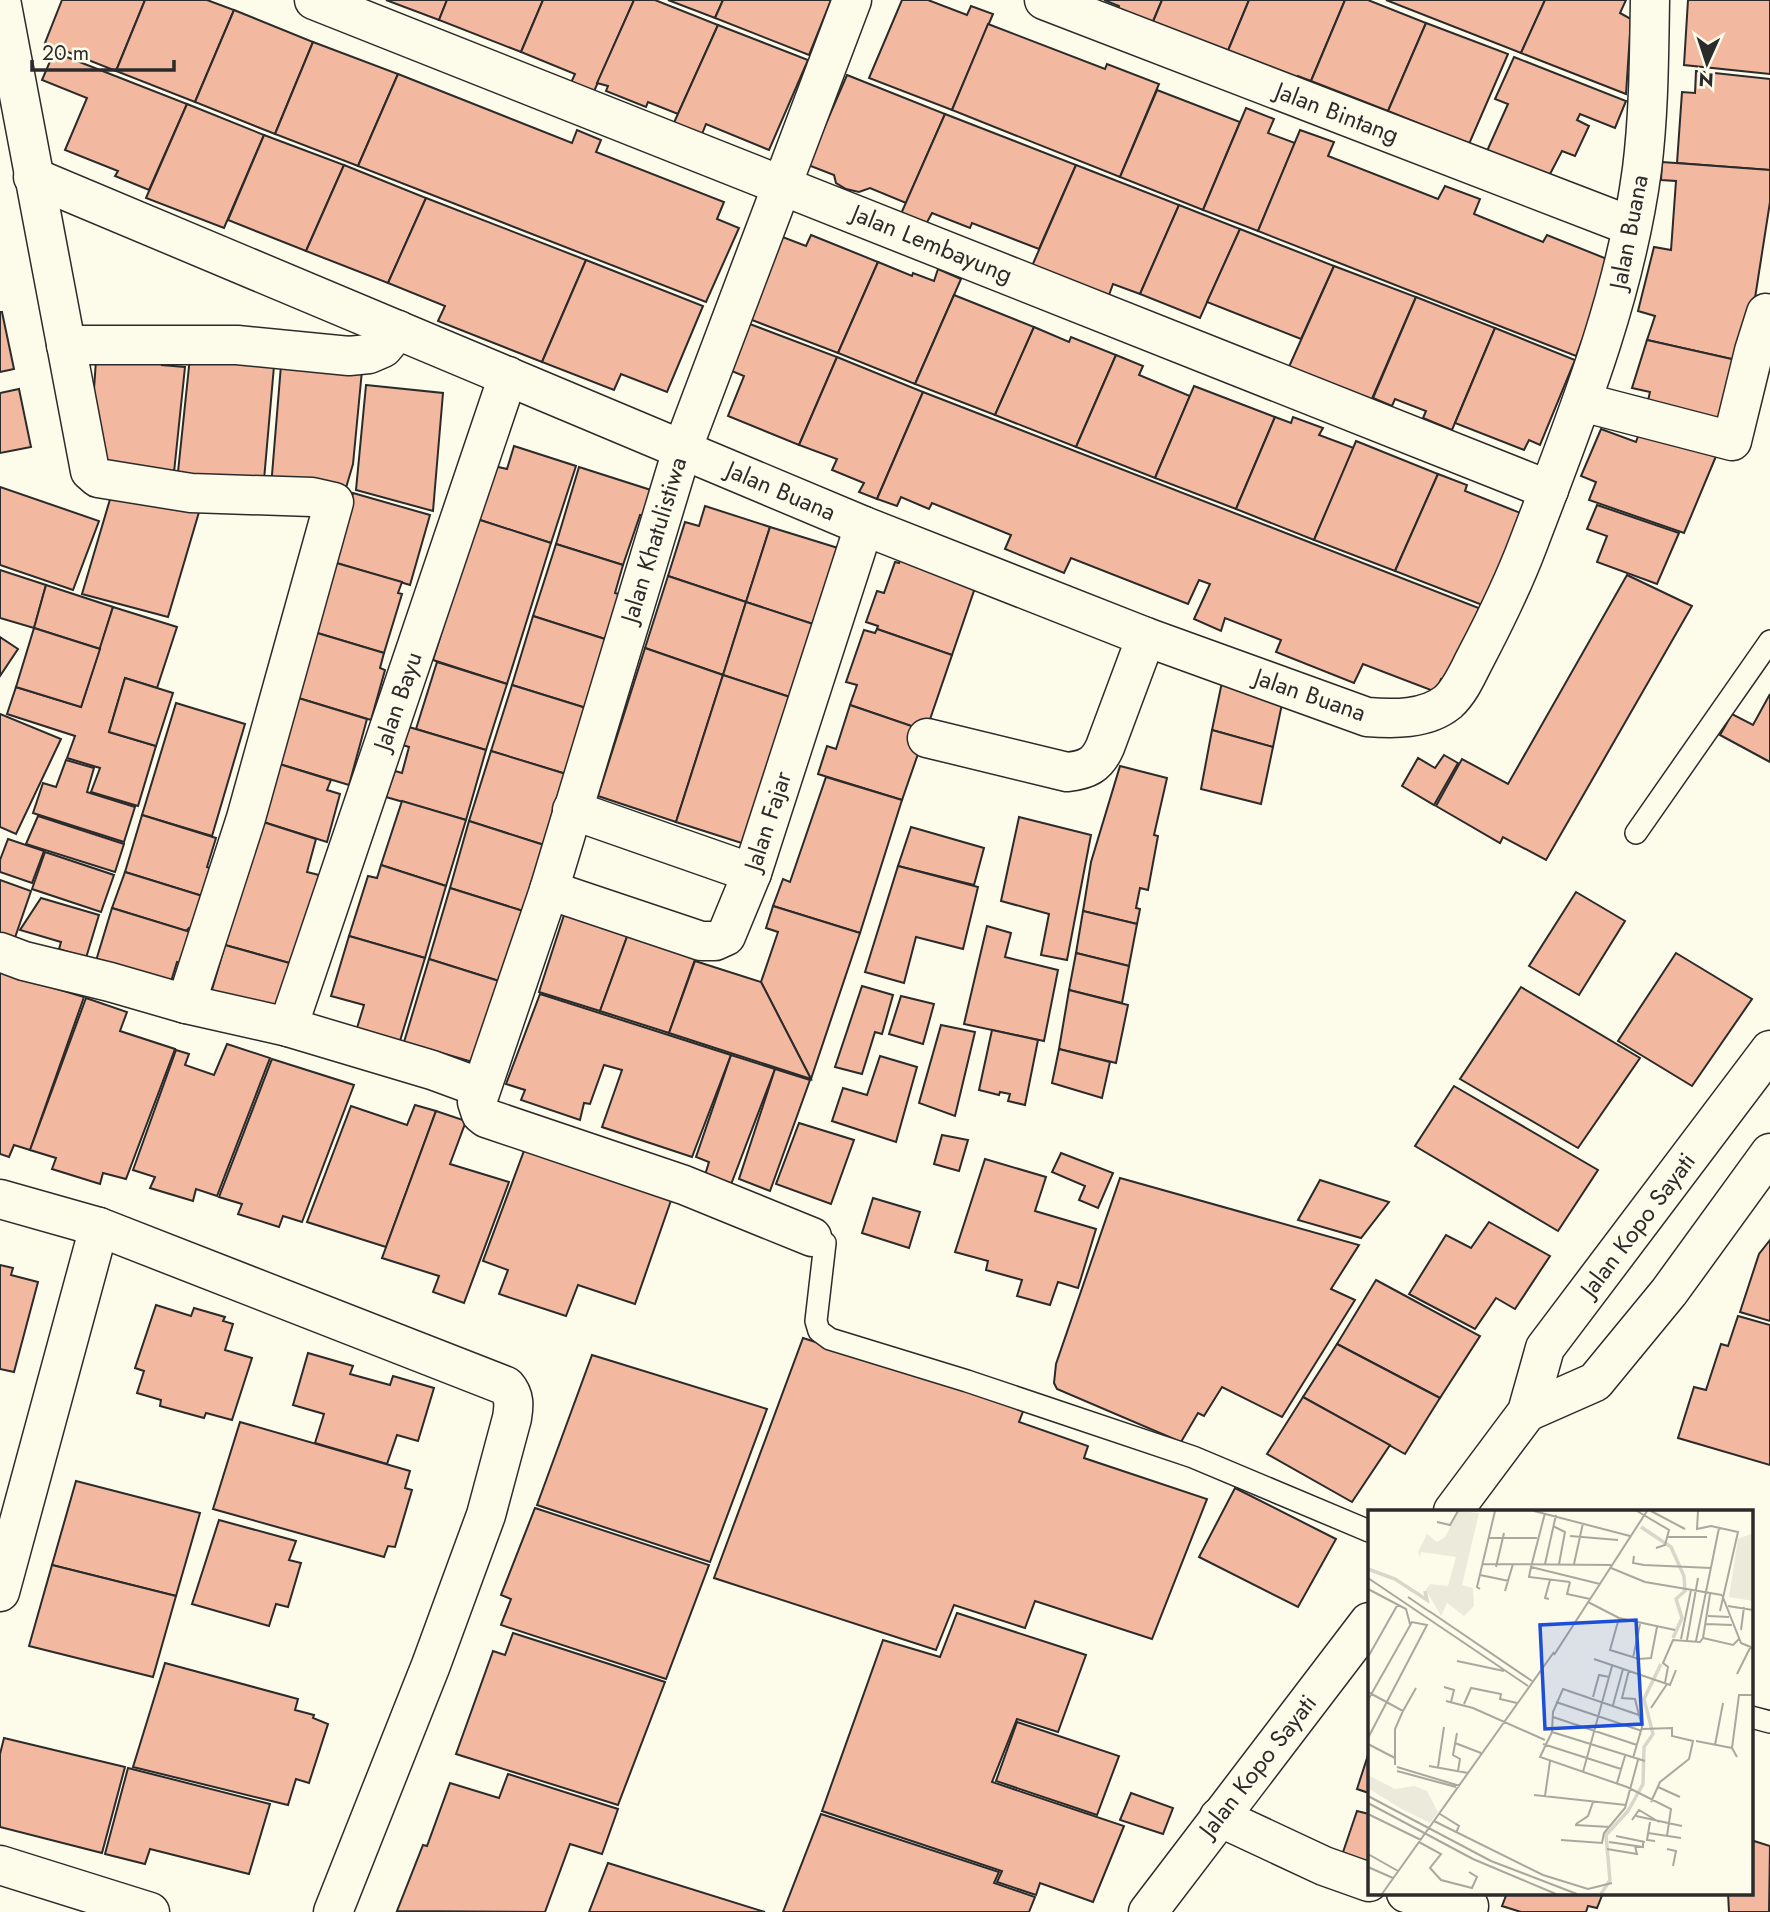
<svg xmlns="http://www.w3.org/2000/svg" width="1770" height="1912" viewBox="0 0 1770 1912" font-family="Jost,sans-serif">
<rect width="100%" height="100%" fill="#fdfbea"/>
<g fill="#f2b8a0" stroke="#2b2b2b" stroke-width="2">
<path d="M62 0H145L116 71 45 43Z"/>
<path d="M145 0H207L234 10 195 102 116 71Z"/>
<path d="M386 0H447L439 20Z"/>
<path d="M447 0H543L521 52 439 20Z"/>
<path d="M543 0H634L592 96 569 87 575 74 521 52Z"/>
<path d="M634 0H655L718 25 678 114 648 102 646 107 606 91 608 86 597 83Z"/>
<path d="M668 0H723L715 18Z"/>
<path d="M723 0H831L809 55 715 18Z"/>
<path d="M902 0H928L967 15 971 6 993 14 952 110 869 78Z"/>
<path d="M1104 0H1162L1152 24 1117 11 1119 6Z"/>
<path d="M1162 0H1249L1227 53 1152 24Z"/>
<path d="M1249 0H1345L1311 81 1298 76 1295 84 1227 53Z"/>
<path d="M1345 0H1368L1426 23 1388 111 1311 81Z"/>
<path d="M1386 0H1545L1521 53Z"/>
<path d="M1545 0H1626L1620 13 1631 19 1626 94 1521 53Z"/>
<path d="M1688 0H1770V74L1684 65Z"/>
<path d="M234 10 313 42 275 134 195 102Z"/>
<path d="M1426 23 1508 54 1469 144 1388 111Z"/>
<path d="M988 24 1105 69 1107 64 1159 84 1120 177 952 110Z"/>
<path d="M718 25 808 60 769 150 706 124 700 139 672 127Z"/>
<path d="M313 42 398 74 358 166 275 134Z"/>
<path d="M54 52 187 104 149 190 115 176 118 171 65 150 87 98 42 80Z"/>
<path d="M1514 57 1626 101 1615 128 1580 114 1577 120 1589 126 1575 156 1562 151 1549 176 1487 151 1508 104 1495 99Z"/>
<path d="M1696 71 1770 79V170L1677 163 1682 92 1695 93Z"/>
<path d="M398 74 572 143 577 130 601 140 596 152 724 202 717 219 739 228 706 302 358 166Z"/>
<path d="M847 75 945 114 906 203 870 188 859 192 846 189 836 183 834 175 808 165Z"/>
<path d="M1157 90 1240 122 1203 210 1120 177Z"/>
<path d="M187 104 264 135 224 228 146 198Z"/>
<path d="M1246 108 1274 119 1268 133 1295 143 1258 231 1203 210Z"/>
<path d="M945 114 1076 165 1039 249 972 223 970 228 932 213 925 226 900 216Z"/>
<path d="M1300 130 1334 142 1328 156 1438 199 1445 186 1480 199 1474 214 1543 242 1547 235 1612 261 1576 356 1258 231Z"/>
<path d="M264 135 344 165 306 251 228 220Z"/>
<path d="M1662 162 1770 170V202L1745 362 1647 340 1655 316 1638 311 1654 247 1671 250 1676 181 1661 180Z"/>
<path d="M344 165 426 198 388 283 306 251Z"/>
<path d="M1076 165 1179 205 1140 294 1113 284 1109 295 1032 266Z"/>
<path d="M426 198 586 260 542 362 438 321 445 306 388 283Z"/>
<path d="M1179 205 1240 229 1200 318 1140 294Z"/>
<path d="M1240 229 1334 266 1301 339 1207 302Z"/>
<path d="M811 235 878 262 838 353 744 317 780 236 806 246Z"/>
<path d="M586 260 703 306 667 392 621 374 614 390 542 362Z"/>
<path d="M878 262 912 276 913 273 934 281 938 269 961 279 915 384 838 353Z"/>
<path d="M1334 266 1416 297 1371 401 1288 369Z"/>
<path d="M954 295 1034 327 995 415 915 384Z"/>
<path d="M1416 297 1495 328 1452 430 1423 418 1426 411 1395 399 1392 406 1373 398Z"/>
<path d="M0 312H2L14 369 0 372Z"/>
<path d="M742 321 837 357 799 445 728 416 744 376 722 367Z"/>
<path d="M1034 327 1069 342 1071 337 1116 355 1076 447 995 415Z"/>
<path d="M1495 328 1575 360 1540 445 1529 440 1524 450 1455 423Z"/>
<path d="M1647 340 1745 362 1729 437 1644 417 1650 392 1632 388Z"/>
<path d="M282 353 363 360 353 464 343 498 271 487Z"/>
<path d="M1116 355 1143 366 1139 375 1190 396 1155 478 1076 447Z"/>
<path d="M163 357 162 365 185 367 173 482 96 473 90 448 96 360Z"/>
<path d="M190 357 274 366 263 491 178 472Z"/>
<path d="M837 357 923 392 877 499 859 492 864 483 832 470 837 459 799 445Z"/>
<path d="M366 385 443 393 433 511 356 490Z"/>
<path d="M1194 386 1275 417 1236 509 1155 478Z"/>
<path d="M19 389 31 447 0 453V393Z"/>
<path d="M923 392 1489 612 1458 686 1441 679 1436 692 1363 664 1354 683 1276 652 1281 640 1225 618 1221 631 1194 619 1210 584 1199 580 1188 604 1071 558 1064 573 1005 549 1011 535 932 503 929 509 901 497 897 506 877 499Z"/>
<path d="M1275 417 1291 423 1293 417 1323 428 1319 435 1354 448 1314 540 1236 509Z"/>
<path d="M1643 422 1719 449 1684 533 1589 500 1596 482 1581 476 1601 429 1636 442Z"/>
<path d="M1356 441 1438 474 1395 571 1314 540Z"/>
<path d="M514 446 576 466 551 543 477 519 494 466 507 469Z"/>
<path d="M579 467 654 491 646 517 640 515 623 565 556 544Z"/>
<path d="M1438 474 1467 485 1465 491 1528 516 1490 608 1395 571Z"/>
<path d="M116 479 202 502 168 617 82 594Z"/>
<path d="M0 487 99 521 73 590 0 565Z"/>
<path d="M353 493 430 515 410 585 333 562Z"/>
<path d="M1597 505 1679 533 1657 584 1597 562 1607 536 1587 529Z"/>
<path d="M705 506 770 527 746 602 668 576 685 522 699 526Z"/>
<path d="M477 519 551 543 507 684 433 660Z"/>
<path d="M770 527 838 548 822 627 746 602Z"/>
<path d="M556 544 623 565 615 593 622 595 608 640 533 616Z"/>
<path d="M904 552 978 579 952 655 877 629 878 626 866 622 877 591 884 593 895 562 899 563Z"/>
<path d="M333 562 402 582 398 593 402 594 384 653 314 632Z"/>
<path d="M0 570 46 585 34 628 0 618Z"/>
<path d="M1627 575 1692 606 1546 860 1503 837 1500 843 1436 806 1462 759 1508 784Z"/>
<path d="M668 576 746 602 723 675 645 648Z"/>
<path d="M46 585 113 607 100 649 34 628Z"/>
<path d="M746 602 822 627 799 700 723 675Z"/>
<path d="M113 607 177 627 157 688 125 678 109 732 156 746 138 806 91 792 100 768 67 758 75 736 7 714 16 687 81 707Z"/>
<path d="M533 616 608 640 586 708 512 685Z"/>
<path d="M34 628 100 649 81 707 16 687Z"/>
<path d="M877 629 952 655 926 731 850 705 857 685 846 682 864 630 875 633Z"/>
<path d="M314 632 384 653 380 668 385 670 371 720 295 697Z"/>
<path d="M0 637 18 649 0 676Z"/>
<path d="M645 648 723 675 676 822 598 796Z"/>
<path d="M437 662 507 684 486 750 416 729Z"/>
<path d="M723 675 799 700 754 847 676 822Z"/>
<path d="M125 678 173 693 156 746 109 732Z"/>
<path d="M1222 682 1282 704 1273 747 1212 730Z"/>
<path d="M512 685 586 708 566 774 491 751Z"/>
<path d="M1770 694V762L1720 735 1732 714 1753 725Z"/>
<path d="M295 697 367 719 349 785 276 763Z"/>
<path d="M176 703 245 724 212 836 142 815Z"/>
<path d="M850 705 926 731 902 800 818 774 827 746 836 749Z"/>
<path d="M0 714 61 739 16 834 0 827Z"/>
<path d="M409 727 486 750 466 820 386 797 395 771 402 773 409 747 403 745Z"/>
<path d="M1212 730 1273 747 1261 804 1201 789Z"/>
<path d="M491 751 566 774 544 845 469 821Z"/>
<path d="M1444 755 1458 763 1434 805 1402 786 1418 758 1435 768Z"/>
<path d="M66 760 94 768 87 792 135 807 124 842 33 813 43 783 56 787Z"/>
<path d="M276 763 331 780 327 790 340 794 327 842 260 821Z"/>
<path d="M1120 766 1167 778 1154 835 1158 836 1148 890 1140 888 1136 908 1140 909 1137 924 1083 911 1091 862Z"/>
<path d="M826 777 902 800 860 933 773 906 783 879 790 882Z"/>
<path d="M402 801 466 820 446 886 381 865Z"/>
<path d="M142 815 216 838 207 867 219 871 212 899 125 872Z"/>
<path d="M38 816 124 844 115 872 26 844Z"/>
<path d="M1019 817 1091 835 1067 960 1041 955 1049 914 1001 901Z"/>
<path d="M260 821 316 839 307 872 319 875 293 964 225 945Z"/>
<path d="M469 821 544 845 523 911 450 888Z"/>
<path d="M911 827 984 848 974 885 898 866Z"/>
<path d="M8 839 44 851 32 883 0 872V860Z"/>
<path d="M45 852 114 875 101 912 32 889Z"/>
<path d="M381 865 446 886 425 958 349 936 368 876 377 878Z"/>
<path d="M898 866 978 887 963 949 916 937 904 983 865 972Z"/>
<path d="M125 872 212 899 202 933 189 928 186 931 112 908Z"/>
<path d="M0 880 31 891 10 952 0 949Z"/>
<path d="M450 888 523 911 502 982 429 959Z"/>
<path d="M1576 892 1625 921 1579 995 1529 966Z"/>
<path d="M41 898 99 915 86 958 59 949 61 942 20 930Z"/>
<path d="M773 906 860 933 811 1079 761 982 778 932 766 928Z"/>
<path d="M112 908 200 935 191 966 177 962 169 988 95 964Z"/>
<path d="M1083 911 1137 924 1129 966 1076 953Z"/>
<path d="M565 912 628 934 600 1011 539 992Z"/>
<path d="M987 926 1011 933 1005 957 1058 970 1044 1041 964 1024Z"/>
<path d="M628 934 699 948 669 1033 600 1011Z"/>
<path d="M349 936 425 958 400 1041 357 1028 364 1005 331 996Z"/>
<path d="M225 945 293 964 279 1012 211 993Z"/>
<path d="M1076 953 1129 966 1122 1003 1069 990Z"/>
<path d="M1676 953 1752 999 1692 1086 1618 1041Z"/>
<path d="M429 959 502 982 476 1063 404 1042Z"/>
<path d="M695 961 761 982 811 1079 669 1033Z"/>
<path d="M0 972 84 997 30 1150 14 1145 9 1157 0 1154Z"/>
<path d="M862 986 893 995 882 1034 875 1032 862 1074 835 1067Z"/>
<path d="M1521 987 1640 1058 1578 1148 1460 1079Z"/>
<path d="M1069 990 1128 1005 1116 1063 1059 1049Z"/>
<path d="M540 994 731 1055 692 1157 602 1127 622 1070 604 1065 590 1104 584 1103 580 1120 521 1100 525 1090 506 1084Z"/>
<path d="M901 996 934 1004 923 1044 889 1034Z"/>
<path d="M86 998 127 1012 120 1031 175 1049 126 1179 103 1173 100 1184 52 1169 56 1158 30 1150Z"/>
<path d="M941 1025 975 1032 955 1116 919 1103Z"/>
<path d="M992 1030 1038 1040 1025 1105 1008 1101 1010 1094 1000 1092 999 1095 979 1090Z"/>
<path d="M227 1044 270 1058 217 1196 196 1189 193 1201 150 1188 155 1177 133 1170 176 1050 189 1054 185 1065 214 1075Z"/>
<path d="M1059 1049 1110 1062 1102 1098 1052 1083Z"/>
<path d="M731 1055 775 1069 730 1187 704 1178 709 1162 696 1157Z"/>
<path d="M880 1056 917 1067 896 1142 832 1121 843 1088 867 1095Z"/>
<path d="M272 1059 354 1085 302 1222 283 1216 279 1227 238 1214 242 1204 219 1197Z"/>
<path d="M775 1069 810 1080 770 1191 739 1179Z"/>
<path d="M1454 1086 1598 1170 1558 1231 1415 1146Z"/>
<path d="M415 1105 436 1111 386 1247 307 1222 351 1106 407 1125Z"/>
<path d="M436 1111 466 1121 450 1164 509 1182 464 1303 433 1292 439 1276 382 1258Z"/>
<path d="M799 1123 854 1140 831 1204 776 1184Z"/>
<path d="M942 1135 968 1140 959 1171 934 1164Z"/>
<path d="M528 1140 675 1189 635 1304 578 1285 566 1316 499 1294 508 1270 483 1261Z"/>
<path d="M1061 1153 1113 1173 1098 1208 1079 1200 1085 1186 1052 1172Z"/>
<path d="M985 1159 1046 1177 1035 1211 1096 1229 1078 1288 1058 1282 1050 1305 1017 1296 1022 1280 986 1270 988 1261 955 1252Z"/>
<path d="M1120 1178 1359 1245 1331 1289 1355 1300 1282 1417 1222 1387 1204 1416 1198 1413 1181 1442 1057 1389 1054 1383 1056 1364Z"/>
<path d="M1320 1180 1389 1202 1361 1238 1298 1220Z"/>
<path d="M873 1198 920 1212 909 1248 862 1233Z"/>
<path d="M1489 1222 1550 1256 1515 1309 1496 1298 1475 1329 1409 1294 1446 1235 1471 1248Z"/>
<path d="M1770 1240V1321L1740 1312 1759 1254Z"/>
<path d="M0 1265 13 1268 11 1275 38 1282 14 1372 0 1369Z"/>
<path d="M1376 1280 1480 1336 1440 1398 1337 1344Z"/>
<path d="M156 1305 191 1316 194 1308 225 1317 223 1321 233 1324 225 1350 252 1358 232 1420 206 1413 204 1418 160 1406 161 1400 137 1393 144 1371 135 1368Z"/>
<path d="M1738 1316 1770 1325V1465L1678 1438 1694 1387 1706 1390 1721 1344 1728 1346Z"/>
<path d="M803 1338 1024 1409 1019 1422 1088 1446 1084 1458 1207 1499 1152 1639 1035 1601 1025 1628 954 1605 936 1650 714 1578Z"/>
<path d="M1337 1344 1440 1398 1405 1454 1303 1397Z"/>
<path d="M308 1353 353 1366 350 1374 390 1385 393 1376 434 1388 418 1441 397 1435 387 1464 315 1443 324 1414 293 1405Z"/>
<path d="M592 1355 767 1409 710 1562 537 1505Z"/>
<path d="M1303 1397 1390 1445 1352 1502 1267 1454Z"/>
<path d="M240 1422 410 1471 405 1488 412 1490 395 1547 388 1546 384 1557 213 1509Z"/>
<path d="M76 1481 200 1513 176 1596 52 1565Z"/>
<path d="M1235 1488 1336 1539 1298 1607 1199 1557Z"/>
<path d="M535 1508 709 1565 666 1679 501 1625 511 1599 501 1595Z"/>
<path d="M219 1520 296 1541 289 1560 301 1563 288 1607 276 1604 269 1626 192 1604Z"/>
<path d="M52 1565 176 1596 153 1677 29 1646Z"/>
<path d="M957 1613 1086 1655 1058 1732 1017 1719 992 1782 1124 1826 1093 1902 1040 1883 1036 1895 997 1882 1002 1871 822 1811 883 1640 940 1657Z"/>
<path d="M513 1633 665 1682 618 1805 456 1754 493 1651 505 1655Z"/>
<path d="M165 1663 298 1699 295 1710 314 1715 313 1718 328 1724 309 1783 296 1779 288 1805 133 1767Z"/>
<path d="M1017 1722 1119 1756 1097 1815 996 1781Z"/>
<path d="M4 1738 125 1767 102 1853 0 1827V1754Z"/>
<path d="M1369 1752V1793L1357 1789Z"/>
<path d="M128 1768 270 1804 249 1874 150 1849 145 1864 105 1854Z"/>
<path d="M508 1774 618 1809 602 1854 570 1844 545 1912 397 1911 423 1845 427 1846 450 1783 499 1798Z"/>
<path d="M1131 1793 1173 1808 1163 1834 1120 1820Z"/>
<path d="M1357 1811 1369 1814V1867L1341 1858Z"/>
<path d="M821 1814 999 1872 994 1883 1035 1897 1029 1912H783Z"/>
<path d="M1754 1841 1770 1846 1769 1912H1729L1728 1893H1751V1851Z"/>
<path d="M608 1863 765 1912H589Z"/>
<path d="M1507 1893H1603L1597 1908 1588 1906 1586 1912H1521L1502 1906Z"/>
</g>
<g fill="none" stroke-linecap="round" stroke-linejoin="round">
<defs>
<g id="lane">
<path d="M1636 833 1770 641"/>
<path d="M812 1237 825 1243 816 1321 819 1331 830 1339 967 1381 1193 1457 1369 1531"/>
<path d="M1751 1717 1770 1722"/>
</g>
<g id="street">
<path d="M1 0 90 471 98 478 191 493 312 497 334 502 246 818 186 1004"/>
<path d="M314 0 1549 490"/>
<path d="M1044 0 1631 226"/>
<path d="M33 177 864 526 1146 637 1367 717C1393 719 1426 720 1448 702 1461 690 1468 672 1476 657 1496 619 1514 582 1529 542 1575 421 1625 298 1642 169 1649 113 1649 56 1650 0"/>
<path d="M66 345H237L349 356 369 354 383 348 398 330"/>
<path d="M1582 402 1732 441 1754 351 1766 313"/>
<path d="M927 738 1067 772C1087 770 1097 765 1105 747L1146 637"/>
<path d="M572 810 752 873"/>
<path d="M549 890 701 941H715L726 936 752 873 864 526"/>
<path d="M0 952 24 961 110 982 186 1004 288 1027 432 1070 481 1088"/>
<path d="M288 1027 508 376"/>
<path d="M0 1199 99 1227 506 1386C515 1396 514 1406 512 1418L486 1515 431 1665 333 1912"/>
<path d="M812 1237 684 1185 486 1118 481 1114 477 1102 549 890 682 450 852 0"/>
<path d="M0 1592 99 1227"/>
<path d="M1219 1817 1324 1866 1369 1882"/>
<path d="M0 1865 150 1912"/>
<path d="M1406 1893 1445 1904 1469 1906"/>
</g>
<g id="primary">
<path d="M1527 1412 1595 1382 1669 1292 1770 1153"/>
<path d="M1453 1511 1527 1412 1545 1348 1770 1050"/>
<path d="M1148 1912 1369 1622"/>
</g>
</defs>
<use href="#lane" stroke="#2b2b2b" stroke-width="24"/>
<use href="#street" stroke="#2b2b2b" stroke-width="41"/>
<use href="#primary" stroke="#2b2b2b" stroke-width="41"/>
<use href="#lane" stroke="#fdfbea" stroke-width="21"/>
<use href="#street" stroke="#fdfbea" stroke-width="38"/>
<use href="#primary" stroke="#fdfbea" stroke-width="38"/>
</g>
<g text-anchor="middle" stroke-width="5" stroke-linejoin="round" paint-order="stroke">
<g font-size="24" fill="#2b2b2b" stroke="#fdfbea">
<text transform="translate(1337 113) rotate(21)" y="8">Jalan Bintang</text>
<text transform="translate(1629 232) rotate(-79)" y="8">Jalan Buana</text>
<text transform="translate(932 244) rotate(22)" y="8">Jalan Lembayung</text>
<text transform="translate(781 491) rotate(23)" y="8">Jalan Buana</text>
<text transform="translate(654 540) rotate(-73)" y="8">Jalan Khatulistiwa</text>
<text transform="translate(1310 695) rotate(19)" y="8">Jalan Buana</text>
<text transform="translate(398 701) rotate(-71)" y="8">Jalan Bayu</text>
<text transform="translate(768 821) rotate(-72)" y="8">Jalan Fajar</text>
<text transform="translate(1638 1225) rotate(-53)" y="8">Jalan Kopo Sayati</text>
<text transform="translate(1258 1766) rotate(-52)" y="8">Jalan Kopo Sayati</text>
</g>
</g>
<g transform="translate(1368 1510)">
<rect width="385" height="385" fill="#fdfbea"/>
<path d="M90 1 111 3 94 75 105 78 106 96 96 106 79 93 73 106 58 80 62 74 80 76 88 47 53 42 52 47 50 42 59 24 69 32 77 27ZM385 23V91L361 87 370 29ZM0 265 27 279 46 276 59 281 70 302 62 313 32 298 0 278Z" fill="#ecebdb"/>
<path fill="none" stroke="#d8d7c9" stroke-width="3.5" d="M273 17 303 37 316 66 317 81 308 89 314 108 305 128M0 59 27 69 59 90 57 81M233 384 242 370 238 325 260 301 275 274 276 237 285 224 276 189 293 154"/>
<path fill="none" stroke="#a9a89e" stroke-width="2" d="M166 1 262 26M269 1 301 20 297 35 288 38M283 1 317 19M330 1 329 19 343 16 370 22 352 101M177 3 163 57 232 74M69 12 82 15 90 1M185 16 197 22 191 54M202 26 250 30M300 27H339M121 28H169M266 46 265 53 276 55 343 58M114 54 243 55M177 54 188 5M206 54 215 13M128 57 136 23M163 57 161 67 202 72M243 58 277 72 354 85M112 65 141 71M0 68 160 176M202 72 199 84 222 89M0 79 38 99 42 114M112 79 109 77 127 1M137 81 145 54M342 84 335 128 365 135 371 129M354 85 373 133 385 138M40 87 62 102M181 89 177 88 182 70M220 92 251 108 307 120M360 96 385 100M61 101 164 171M340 106 361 107M251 108 242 140 271 149 283 148 289 117M338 114 364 115M373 120 376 97M313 129 323 80M319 130 330 68M328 131 351 18M186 145 279 1M0 147 30 94M265 148 272 114M226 149 302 175 308 160M89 151 136 161M261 160 254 188 267 189 274 217 265 248M369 164 383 136M297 173 300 157 295 153 305 130 332 132 335 128M76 177 86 180 83 192M0 182 35 201 27 219V255M225 187 231 165 241 167M0 190 44 112 59 115 0 228M78 191 105 198 177 230M188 192 274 221M96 194 103 178 133 184 132 189 149 193M245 195 255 159M283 198 299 174M35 201 48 178M185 207 269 235M274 219 304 218V226L325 231 321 249 292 272 283 292M184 222 172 247 259 277 303 299 299 326M184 222 185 202 195 179 271 205M184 222 277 251M89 223 85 245 92 249 90 261M328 231 364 238M87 233 113 243M0 234 27 248M175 234 253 259M347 235 355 193M369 247 364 238 371 185H385M61 256 100 263M29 257 92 276M70 257 76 217M29 261 88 277M215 262 244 156M249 273 257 246M290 277 312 287M166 285 258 295M0 286 123 351 209 384M177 286 182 251M0 293 105 349 188 384M0 304 53 330M72 304 91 316 88 323M268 306 314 316M264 310 271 300 291 312M66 311 175 365 220 379 244 373M282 312 279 330 287 331M208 314 220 306 225 292M207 315 242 317M280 323 313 328M248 326 277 332M193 330 234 333 236 323 257 298 270 250M51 332 73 344 62 358 73 370 104 378 109 367 101 362M241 332 275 337V332M239 339 269 344 267 336M299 339 308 341 305 356M0 344 30 361M0 357 25 368M14 384 186 142"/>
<path fill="#1d4ed8" fill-opacity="0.15" stroke="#1d4ed8" stroke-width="3.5" d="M268 110 274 214 177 219 172 115Z"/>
<rect width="385" height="385" fill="none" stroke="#2b2b2b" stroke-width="3.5"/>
</g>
<g transform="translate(1707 63) rotate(183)" stroke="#fdfbea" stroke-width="5" paint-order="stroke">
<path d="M0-5L12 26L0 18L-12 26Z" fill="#2b2b2b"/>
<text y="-10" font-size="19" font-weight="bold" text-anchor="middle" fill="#2b2b2b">N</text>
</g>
<path d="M32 60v10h142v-10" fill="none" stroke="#2b2b2b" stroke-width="3.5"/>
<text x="42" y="60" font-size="21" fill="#2b2b2b" stroke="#fdfbea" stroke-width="5" paint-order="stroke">20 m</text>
</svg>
